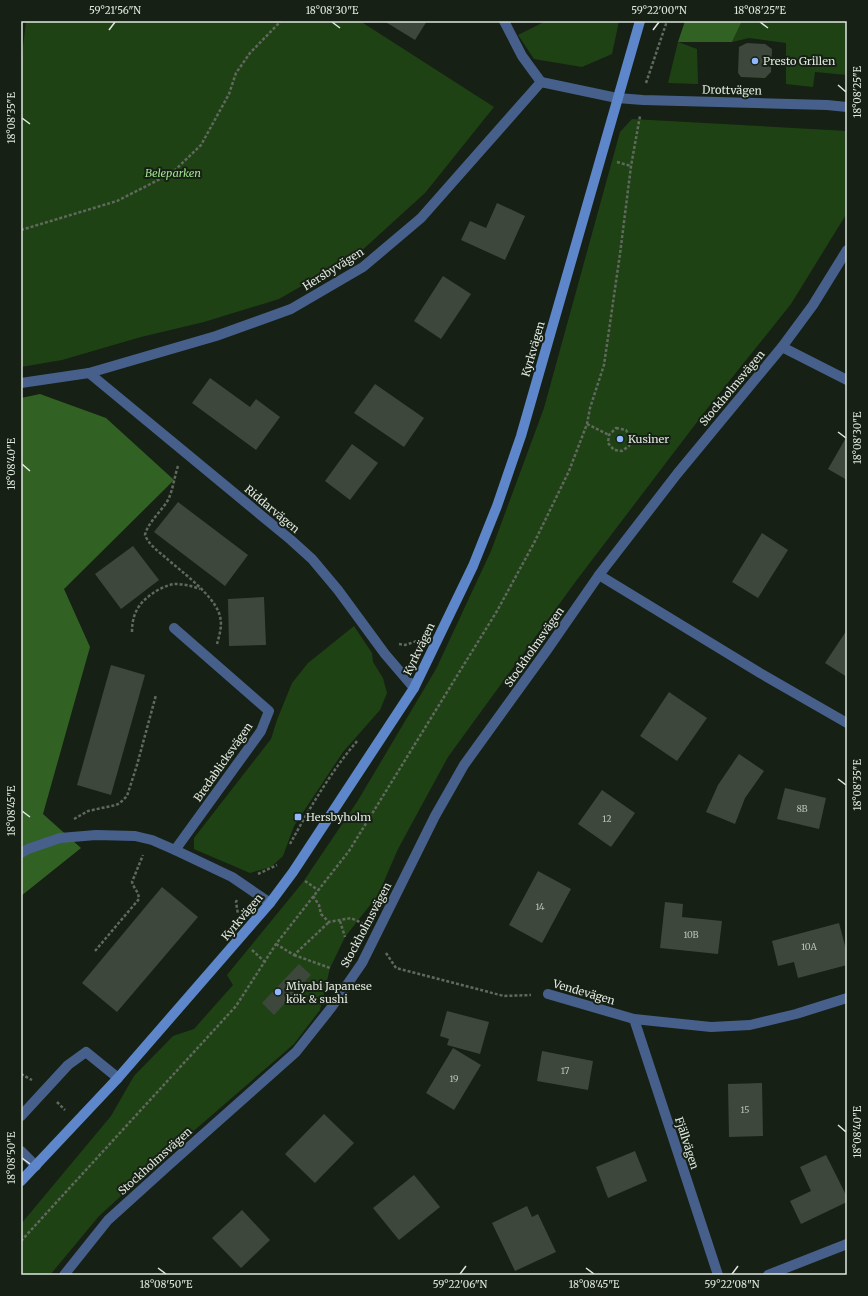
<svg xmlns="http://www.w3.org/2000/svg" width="868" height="1296" viewBox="0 0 868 1296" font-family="Merriweather,serif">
<rect width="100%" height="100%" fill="#162014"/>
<g fill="#1f4215">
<path d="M26 21H360L494 107 425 193 359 253 279 299 204 322 141 337 62 360 21 367V65Z"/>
<path d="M546 21H619L612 54 582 67 534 59 518 35Z"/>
<path d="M742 21H847V75L815 72 813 87 786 84V43L749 38 732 42Z"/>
<path d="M678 42 697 49 698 84 668 83Z"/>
<path d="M632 119 847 131V213L791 304 710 405 576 581 448 757 398 849 378 895 345 937 330 968 320 1010 294 1044 175 1147 99 1216 50 1275H21V1224L111 1116 134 1076 173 1036 194 1029 233 985 227 975 303 882 357 802 436 669 491 551 544 408 620 132Z"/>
<path d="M354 626 372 653 373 662 383 678 387 693 380 710 343 752 294 826 283 856 271 867 250 873 194 849V838L271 739 277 720 292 683 308 663Z"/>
</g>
<g fill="#316224">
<path d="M685 21H742L732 42H678Z"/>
<path d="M40 394 106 418 174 480 64 589 90 647 43 814 81 848 21 896V398Z"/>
</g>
<g fill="#3d473b">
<path d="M384 21H427L415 40Z"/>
<path d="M747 43 765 44 772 49 771 72 765 78 741 77 738 73 739 47Z"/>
<path d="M497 203 525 216 505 260 461 240 470 221 486 228Z"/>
<path d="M443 276 471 294 441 339 414 321Z"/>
<path d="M210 378 250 407 256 399 280 417 256 450 192 403Z"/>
<path d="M375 384 424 418 404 447 354 413Z"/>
<path d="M847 436V480L828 469Z"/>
<path d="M352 444 378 463 350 500 325 481Z"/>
<path d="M178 502 248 555 225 586 154 532Z"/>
<path d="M762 533 788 550 758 598 732 582Z"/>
<path d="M133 546 159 580 121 609 95 574Z"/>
<path d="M264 597 266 645 229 646 228 599Z"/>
<path d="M847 630V677L825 663Z"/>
<path d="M111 665 145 675 111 795 77 785Z"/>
<path d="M669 692 707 718 677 761 640 736Z"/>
<path d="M739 754 764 771 745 798 735 824 706 812 718 785Z"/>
<path d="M785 788 826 798 819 829 777 819Z"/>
<path d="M602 790 635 813 611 847 578 824Z"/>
<path d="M538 871 571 889 542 943 509 925Z"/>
<path d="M162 887 198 917 117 1012 82 983Z"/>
<path d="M665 902 683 904 682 917 722 921 718 954 660 948Z"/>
<path d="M839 923 847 953V965L798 978 794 962 778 966 772 941Z"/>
<path d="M299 964 311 975 274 1015 262 1003Z"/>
<path d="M447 1011 489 1022 480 1054 447 1045 449 1039 440 1036Z"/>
<path d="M453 1048 481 1065 454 1110 426 1093Z"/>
<path d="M542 1051 593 1061 588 1090 537 1081Z"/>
<path d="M762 1083 763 1136 729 1137 728 1084Z"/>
<path d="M324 1114 354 1143 315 1183 285 1154Z"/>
<path d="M635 1151 647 1181 608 1198 596 1167Z"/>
<path d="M826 1155 847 1197V1202L801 1224 790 1201 811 1191 800 1167Z"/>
<path d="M414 1175 440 1207 399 1240 373 1208Z"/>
<path d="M527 1206 532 1217 538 1214 556 1252 515 1271 492 1223Z"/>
<path d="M242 1210 270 1240 241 1268 212 1238Z"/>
</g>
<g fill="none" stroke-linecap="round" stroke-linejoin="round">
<g stroke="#60695e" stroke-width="2.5" stroke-dasharray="3 2" stroke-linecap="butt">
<path d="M646 83 667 21"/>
<path d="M617 162 631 166"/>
<path d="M21 230 117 201 172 173 201 145 229 94 236 73 250 53 281 21"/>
<path d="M587 424 609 435"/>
<path d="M616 428 626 430 630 438 629 446 622 451 614 450 608 443 609 435Z"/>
<path d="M178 466C174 478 173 490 168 500 161 512 148 522 145 535 149 545 158 551 166 558 181 571 212 594 219 613 223 624 220 633 217 644"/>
<path d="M132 632C132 611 141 600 158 590 164 587 170 584 176 584 184 584 192 586 200 589"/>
<path d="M399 644 405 645 417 641"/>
<path d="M74 819 88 811 116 805 120 803 127 796 137 765 156 695"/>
<path d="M290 844C309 809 332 770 358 740"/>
<path d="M258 874 277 865"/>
<path d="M305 881 318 890"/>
<path d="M313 896 319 905 321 914 329 922 351 918 364 924"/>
<path d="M237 900 236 902 238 914"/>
<path d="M340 921 345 937"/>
<path d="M276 944 294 955 329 922"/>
<path d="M252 950 265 962"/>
<path d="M95 951 139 899 138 893 135 889 132 882 143 855"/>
<path d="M386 953 396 968 504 996 531 995"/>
<path d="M294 955 330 968"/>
<path d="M21 1074 32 1080"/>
<path d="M57 1102 65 1110"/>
<path d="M21 1241 236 1006 276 944 349 851 497 611 534 543 569 471 587 424 590 408 604 365 620 254 631 166 640 116"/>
</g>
<g stroke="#47608b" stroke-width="10">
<path d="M21 1116 68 1065 86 1052 118 1078"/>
<path d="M21 1151 36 1166"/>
</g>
<g stroke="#47608b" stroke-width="10">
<path d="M504 21 522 56 541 82"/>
<path d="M782 347 847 380"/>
<path d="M89 373 291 540 312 559 338 590 385 654 414 688"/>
<path d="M21 383 89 373 216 336 291 309 363 267 421 218 541 82 617 98 643 100 827 105 847 107"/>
<path d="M599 575 760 673 847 723"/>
<path d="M174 628 269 711 261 731 175 850"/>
<path d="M21 853 28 849 60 838 96 835 135 836 152 840 175 850 232 877 270 903"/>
<path d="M548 994 634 1019 711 1027 750 1025 796 1014 847 998"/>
<path d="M634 1019 718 1275"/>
<path d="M64 1275 108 1220 171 1163 296 1052 331 1008 362 963 435 816 464 765 547 650 599 575 677 474 782 347 813 305 847 250"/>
<path d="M768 1275 847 1244"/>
</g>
<path stroke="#5d86cb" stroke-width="10" d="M21 1181 118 1078 270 903 293 872 414 688 473 566 497 506 521 436 640 21"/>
</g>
<path fill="none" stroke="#e0e7df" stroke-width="1.5" d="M332 22 340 28M760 22 768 28M109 30 115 22M653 30 659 22M838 85 846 92M22 118 30 124M838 432 846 438M22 464 30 471M838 779 846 785M22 811 30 817M838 1125 846 1132M22 1158 30 1164M158 1268 166 1274M586 1268 594 1274M460 1274 466 1266M732 1274 738 1266"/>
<g fill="#8fb8fd" stroke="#162014" stroke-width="1.5">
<circle cx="755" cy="61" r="4"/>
<circle cx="620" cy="439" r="4"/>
<rect x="294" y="813" width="8" height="8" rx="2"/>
<circle cx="278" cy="992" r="4"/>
</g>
<g text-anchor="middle" stroke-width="4" stroke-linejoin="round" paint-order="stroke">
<g font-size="9" fill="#b7bfb6">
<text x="802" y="812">8B</text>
<text x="607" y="822">12</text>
<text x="540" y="910">14</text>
<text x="691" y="938">10B</text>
<text x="809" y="950">10A</text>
<text x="565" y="1074">17</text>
<text x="454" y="1082">19</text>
<text x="745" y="1113">15</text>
</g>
<g font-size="11" fill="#e0e7df" stroke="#162014" text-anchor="start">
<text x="763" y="65">Presto Grillen</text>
<text x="628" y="443">Kusiner</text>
<text x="306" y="821">Hersbyholm</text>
<text x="286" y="990">Miyabi Japanese<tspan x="286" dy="13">kök &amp; sushi</tspan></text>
</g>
<g font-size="11" fill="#e0e7df" stroke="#162014">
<text transform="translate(732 90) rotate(1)" y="4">Drottvägen</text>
<text transform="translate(333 269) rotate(-32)" y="4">Hersbyvägen</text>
<text transform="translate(533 349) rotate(-74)" y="4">Kyrkvägen</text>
<text transform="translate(732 388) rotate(-50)" y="4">Stockholmsvägen</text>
<text transform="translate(272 509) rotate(40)" y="4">Riddarvägen</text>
<text transform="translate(534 647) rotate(-55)" y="4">Stockholmsvägen</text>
<text transform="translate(419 649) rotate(-64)" y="4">Kyrkvägen</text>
<text transform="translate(223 762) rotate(-55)" y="4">Bredablicksvägen</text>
<text transform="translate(242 917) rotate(-50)" y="4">Kyrkvägen</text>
<text transform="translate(366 925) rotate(-62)" y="4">Stockholmsvägen</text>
<text transform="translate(584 992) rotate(16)" y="4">Vendevägen</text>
<text transform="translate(687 1143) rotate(72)" y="4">Fjällvägen</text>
<text transform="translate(155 1161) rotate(-42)" y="4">Stockholmsvägen</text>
</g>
<g font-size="11" font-style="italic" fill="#9fe58d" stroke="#162014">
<text x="173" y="177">Beleparken</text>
</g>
</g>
<rect width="868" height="1296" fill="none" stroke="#162014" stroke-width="44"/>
<rect x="22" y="22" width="824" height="1252" fill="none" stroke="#e0e7df" stroke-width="1.5"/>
<g font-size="10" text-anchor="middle" fill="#e0e7df">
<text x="115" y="14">59°21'56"N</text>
<text x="332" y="14">18°08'30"E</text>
<text x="659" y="14">59°22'00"N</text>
<text x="760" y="14">18°08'25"E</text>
<text transform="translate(857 92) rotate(-90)" y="4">18°08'25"E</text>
<text transform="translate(11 118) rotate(-90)" y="4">18°08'35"E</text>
<text transform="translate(857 438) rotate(-90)" y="4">18°08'30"E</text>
<text transform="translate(11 464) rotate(-90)" y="4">18°08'40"E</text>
<text transform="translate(857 785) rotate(-90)" y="4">18°08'35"E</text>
<text transform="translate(11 811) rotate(-90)" y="4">18°08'45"E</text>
<text transform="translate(857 1132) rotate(-90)" y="4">18°08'40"E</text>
<text transform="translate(11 1158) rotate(-90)" y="4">18°08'50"E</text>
<text x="166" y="1288">18°08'50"E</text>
<text x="460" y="1288">59°22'06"N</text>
<text x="594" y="1288">18°08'45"E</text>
<text x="732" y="1288">59°22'08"N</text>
</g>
</svg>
